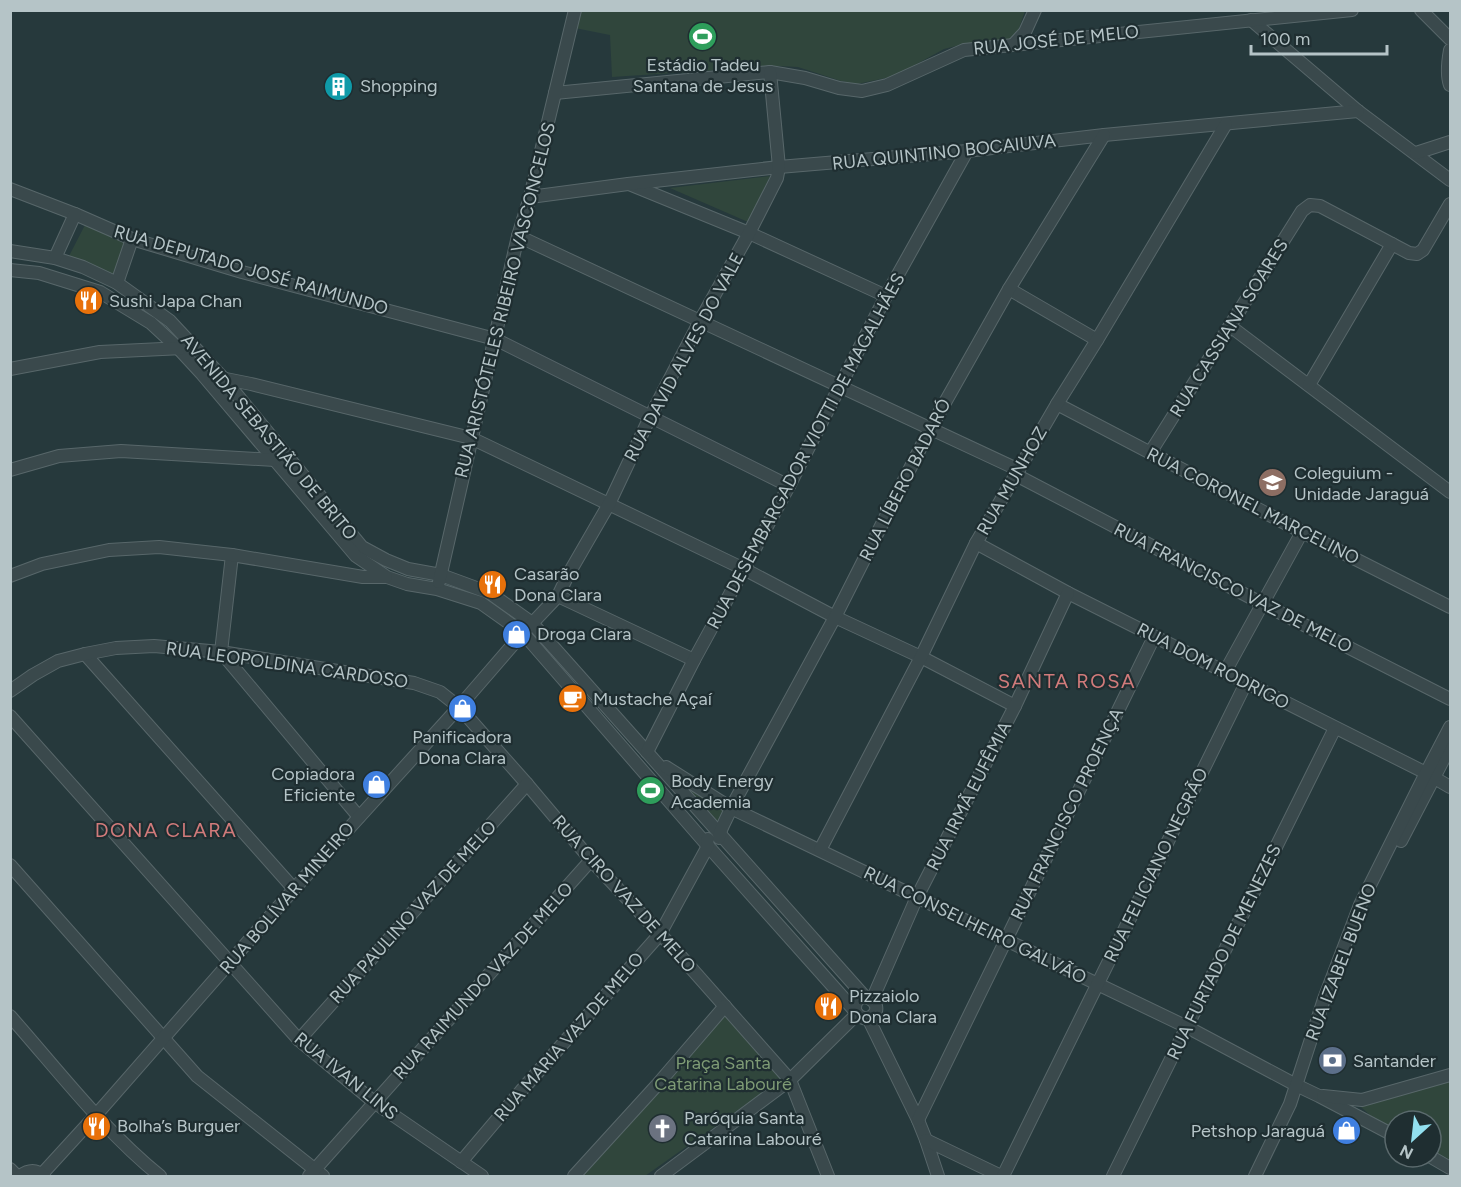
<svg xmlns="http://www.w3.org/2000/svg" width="1461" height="1187" viewBox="0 0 1461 1187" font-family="Figtree,sans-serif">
<rect width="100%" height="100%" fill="#26393c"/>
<g fill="#30463c">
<path d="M579 10 1025 11 1015 40 960 45 944 49 895 76 857 84 841 81 798 67 779 66 612 77 610 35 575 28Z"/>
<path d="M770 176 748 222 670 188Z"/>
<path d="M85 225 130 240 115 280 68 258Z"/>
<path d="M669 771 729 804 718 828Z"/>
<path d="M724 1013 782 1079 645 1176H579Z"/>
<path d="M1450 1081V1163L1431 1152V1121H1395V1132L1371 1116 1361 1107Z"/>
</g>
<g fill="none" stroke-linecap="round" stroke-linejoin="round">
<defs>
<g id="minor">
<path d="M1421 10 1450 39"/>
<path d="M1251 20 1358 111 1450 180"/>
<path d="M1013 45 1025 32 1035 10"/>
<path d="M1450 50C1448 61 1446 74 1450 85"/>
<path d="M555 93 770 72 805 78 839 88 862 91 887 85 964 50 1352 10"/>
<path d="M1416 153 1450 142"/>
<path d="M629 184 749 233 886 296"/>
<path d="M10 189 75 214 132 239 242 272 495 339 789 486"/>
<path d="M530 197 628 184 779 167 967 151 1104 135 1358 111"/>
<path d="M518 236 1019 470"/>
<path d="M10 251 55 258 83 267 117 283 170 321 224 379 362 547 386 560 408 569 441 575 490 593 532 623 865 997"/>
<path d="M55 258 75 214"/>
<path d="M10 270 39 273 100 292 151 323 178 348 202 374 356 556 387 577 407 584 437 589 481 603 523 633 708 846 855 1011C859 1017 865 1021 872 1016 888 1003 854 984 855 1011"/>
<path d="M117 283 132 239"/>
<path d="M1009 289 1097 340"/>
<path d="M1230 326 1450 492"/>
<path d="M10 369 100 352 183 348"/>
<path d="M221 378 251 384 471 438 744 569 835 617 921 657 1015 706"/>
<path d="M1309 385 1392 244"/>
<path d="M1057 404 1302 532 1450 607"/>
<path d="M1150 453 1302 211 1310 205 1320 206 1409 253 1417 254 1423 250 1450 204"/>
<path d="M10 470 59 456 121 451 275 460"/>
<path d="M1016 475 1263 604 1450 699"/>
<path d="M976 543 1068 593 1426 773 1450 787"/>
<path d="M232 555 221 652 359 817"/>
<path d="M10 576 42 564 109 550 159 547 232 555 363 577H386"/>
<path d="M439 582 518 236 530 197 575 10"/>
<path d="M558 596 694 660"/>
<path d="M85 654 294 889"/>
<path d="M1225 672 1302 532"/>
<path d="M10 691 33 675 58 661 85 654 116 648 154 646 221 652 350 673 414 683 440 692 459 707 527 784 591 860 676 951 790 1080 828 1176"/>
<path d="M10 716 299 1040 374 1102 482 1176"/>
<path d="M647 752 694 660 789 486 886 296 967 151"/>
<path d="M666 767 731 808 1187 1027 1296 1085 1319 1096 1395 1136"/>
<path d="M719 838C719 830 728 817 731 808L835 617 930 429 1009 289 1104 135"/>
<path d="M1401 841 1450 747"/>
<path d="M820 850 921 657 976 543 1057 404 1097 340 1226 124"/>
<path d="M10 865 197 1076 323 1176"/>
<path d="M872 1000 917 897 1015 706 1068 593"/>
<path d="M10 1016C57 1069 105 1132 160 1176"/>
<path d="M868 1018 918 1120 926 1140 938 1176"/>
<path d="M299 1040 527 784"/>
<path d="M1323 1096 1362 1100 1450 1075"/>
<path d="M918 1120 1154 637"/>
<path d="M926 1140 1001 1176"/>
<path d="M1431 1157 1450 1168"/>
<path d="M461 1162 521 1091 660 934 708 846 707 841 708 839"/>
<path d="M10 1169 17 1176"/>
<path d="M42 1174 96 1115 294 889 459 707 523 633 558 596 568 575 609 504 650 417 700 321 749 233 777 178 779 167 770 72"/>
<path d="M20 1176C28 1170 36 1169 44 1176"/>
<path d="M309 1176 591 860"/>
<path d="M574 1176 657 1085 725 1006"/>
<path d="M661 1176 790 1080 857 1014"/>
<path d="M1003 1176 1246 683"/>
<path d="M1113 1176 1335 728"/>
<path d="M1255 1176 1290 1104 1324 999 1360 905 1426 773 1450 727"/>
</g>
</defs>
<use href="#minor" stroke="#58676a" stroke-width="14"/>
<use href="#minor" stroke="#3a494c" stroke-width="12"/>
</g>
<defs>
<symbol id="stadium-disc" viewBox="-11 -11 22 22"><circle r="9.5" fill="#2e9e5b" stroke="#1f2e31"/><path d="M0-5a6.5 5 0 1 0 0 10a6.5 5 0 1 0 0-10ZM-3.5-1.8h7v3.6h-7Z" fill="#fff"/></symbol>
<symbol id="building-disc" viewBox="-11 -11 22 22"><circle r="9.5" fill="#0f9aa8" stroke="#1f2e31"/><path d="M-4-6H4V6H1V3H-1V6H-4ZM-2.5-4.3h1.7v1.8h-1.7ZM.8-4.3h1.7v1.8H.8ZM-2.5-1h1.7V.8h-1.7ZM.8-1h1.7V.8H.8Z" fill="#fff"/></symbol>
<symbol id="restaurant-disc" viewBox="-11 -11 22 22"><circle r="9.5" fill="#e8710a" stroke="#1f2e31"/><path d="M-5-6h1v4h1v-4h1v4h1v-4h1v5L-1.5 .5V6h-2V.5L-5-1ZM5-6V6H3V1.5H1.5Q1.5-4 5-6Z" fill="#fff"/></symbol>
<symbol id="school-disc" viewBox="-11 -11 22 22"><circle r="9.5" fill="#8d6e63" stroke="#1f2e31"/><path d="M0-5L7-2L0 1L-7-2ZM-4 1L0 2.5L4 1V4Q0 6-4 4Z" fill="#fff"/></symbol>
<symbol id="shop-disc" viewBox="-11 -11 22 22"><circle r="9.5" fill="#3f7fe0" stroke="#1f2e31"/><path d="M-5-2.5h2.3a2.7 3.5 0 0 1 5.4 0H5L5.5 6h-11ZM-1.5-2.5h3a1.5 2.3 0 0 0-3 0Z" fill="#fff"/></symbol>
<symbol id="cafe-disc" viewBox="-11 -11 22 22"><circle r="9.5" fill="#e8710a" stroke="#1f2e31"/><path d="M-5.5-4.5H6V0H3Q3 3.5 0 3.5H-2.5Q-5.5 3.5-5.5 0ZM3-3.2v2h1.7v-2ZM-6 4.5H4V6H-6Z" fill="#fff"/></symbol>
<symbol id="bank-disc" viewBox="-11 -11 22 22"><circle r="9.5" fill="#5c6f8a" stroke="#1f2e31"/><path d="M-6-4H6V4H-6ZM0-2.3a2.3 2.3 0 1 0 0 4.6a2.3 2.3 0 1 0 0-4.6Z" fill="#fff"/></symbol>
<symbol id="church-disc" viewBox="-11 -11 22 22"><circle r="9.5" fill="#6b7280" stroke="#1f2e31"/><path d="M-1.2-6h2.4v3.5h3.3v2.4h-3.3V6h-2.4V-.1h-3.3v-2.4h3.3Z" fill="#fff"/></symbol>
</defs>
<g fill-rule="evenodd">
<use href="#stadium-disc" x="686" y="20" width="33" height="33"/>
<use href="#building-disc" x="322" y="70" width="33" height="33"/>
<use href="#restaurant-disc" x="72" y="284" width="33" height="33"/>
<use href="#school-disc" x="1256" y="466" width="33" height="33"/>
<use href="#restaurant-disc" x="476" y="568" width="33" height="33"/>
<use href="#shop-disc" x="500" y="618" width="33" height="33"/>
<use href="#cafe-disc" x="556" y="682" width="33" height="33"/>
<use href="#shop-disc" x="446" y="692" width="33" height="33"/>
<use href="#shop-disc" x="360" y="768" width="33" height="33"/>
<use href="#stadium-disc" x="634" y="774" width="33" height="33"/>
<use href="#restaurant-disc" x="812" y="990" width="33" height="33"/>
<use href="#bank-disc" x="1316" y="1044" width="33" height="33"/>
<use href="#restaurant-disc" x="80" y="1110" width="33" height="33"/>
<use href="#church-disc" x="646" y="1112" width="33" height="33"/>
<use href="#shop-disc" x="1330" y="1114" width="33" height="33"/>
</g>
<g text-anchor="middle" stroke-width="4.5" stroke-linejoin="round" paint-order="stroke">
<g font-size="18" fill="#b5c4c7" stroke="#1f2e31">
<text transform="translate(1056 40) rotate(-6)" y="6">RUA JOSÉ DE MELO</text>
<text transform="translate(944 152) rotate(-6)" y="6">RUA QUINTINO BOCAIUVA</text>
<text transform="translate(251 270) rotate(16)" y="6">RUA DEPUTADO JOSÉ RAIMUNDO</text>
<text transform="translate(505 300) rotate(-76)" y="6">RUA ARISTÓTELES RIBEIRO VASCONCELOS</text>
<text transform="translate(1229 328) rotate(-58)" y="6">RUA CASSIANA SOARES</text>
<text transform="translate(684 357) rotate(-62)" y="6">RUA DAVID ALVES DO VALE</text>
<text transform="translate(269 437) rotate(50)" y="6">AVENIDA SEBASTIÃO DE BRITO</text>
<text transform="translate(806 451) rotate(-62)" y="6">RUA DESEMBARGADOR VIOTTI DE MAGALHÃES</text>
<text transform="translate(905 480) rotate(-63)" y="6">RUA LÍBERO BADARÓ</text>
<text transform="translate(1012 481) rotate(-60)" y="6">RUA MUNHOZ</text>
<text transform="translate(1253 506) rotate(27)" y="6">RUA CORONEL MARCELINO</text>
<text transform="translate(1233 588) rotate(27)" y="6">RUA FRANCISCO VAZ DE MELO</text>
<text transform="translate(287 665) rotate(8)" y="6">RUA LEOPOLDINA CARDOSO</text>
<text transform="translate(1213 666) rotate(27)" y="6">RUA DOM RODRIGO</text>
<text transform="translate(969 796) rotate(-63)" y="6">RUA IRMÃ EUFÊMIA</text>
<text transform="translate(1067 814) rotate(-64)" y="6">RUA FRANCISCO PROENÇA</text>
<text transform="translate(1156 865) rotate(-64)" y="6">RUA FELICIANO NEGRÃO</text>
<text transform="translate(624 894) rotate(48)" y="6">RUA CIRO VAZ DE MELO</text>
<text transform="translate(287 898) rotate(-49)" y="6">RUA BOLÍVAR MINEIRO</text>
<text transform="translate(413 912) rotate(-48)" y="6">RUA PAULINO VAZ DE MELO</text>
<text transform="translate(975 925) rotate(26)" y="6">RUA CONSELHEIRO GALVÃO</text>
<text transform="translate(1224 952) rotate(-64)" y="6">RUA FURTADO DE MENEZES</text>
<text transform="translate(1341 962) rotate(-69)" y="6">RUA IZABEL BUENO</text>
<text transform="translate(483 981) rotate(-48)" y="6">RUA RAIMUNDO VAZ DE MELO</text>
<text transform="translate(569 1037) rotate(-49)" y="6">RUA MARIA VAZ DE MELO</text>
<text transform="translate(346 1076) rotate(39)" y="6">RUA IVAN LINS</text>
</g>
<g font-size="18" fill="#b5c4c7" stroke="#1f2e31" text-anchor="start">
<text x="703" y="71" text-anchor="middle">Estádio Tadeu<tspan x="703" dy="21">Santana de Jesus</tspan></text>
<text x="360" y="92">Shopping</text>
<text x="109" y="307">Sushi Japa Chan</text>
<text x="1294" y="479">Coleguium -<tspan x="1294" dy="21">Unidade Jaraguá</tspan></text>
<text x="514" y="580">Casarão<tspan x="514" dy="21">Dona Clara</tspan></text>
<text x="537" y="640">Droga Clara</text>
<text x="593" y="705">Mustache Açaí</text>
<text x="462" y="743" text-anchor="middle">Panificadora<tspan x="462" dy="21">Dona Clara</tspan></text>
<text x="355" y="780" text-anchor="end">Copiadora<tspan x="355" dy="21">Eficiente</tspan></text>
<text x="671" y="787">Body Energy<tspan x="671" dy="21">Academia</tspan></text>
<text x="849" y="1002">Pizzaiolo<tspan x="849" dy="21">Dona Clara</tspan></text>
<text x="1353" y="1067">Santander</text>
<text x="684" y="1124">Paróquia Santa<tspan x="684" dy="21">Catarina Labouré</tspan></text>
<text x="117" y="1132">Bolha’s Burguer</text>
<text x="1325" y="1137" text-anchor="end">Petshop Jaraguá</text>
</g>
<g font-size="18" fill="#7e9b75" stroke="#1f2e31">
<text x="723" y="1069">Praça Santa<tspan x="723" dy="21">Catarina Labouré</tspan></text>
</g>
<g font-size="20" letter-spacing="1.5" fill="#d17b7b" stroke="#1f2e31">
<text x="1067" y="688">SANTA ROSA</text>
<text x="166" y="837">DONA CLARA</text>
</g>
</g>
<rect width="1461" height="1187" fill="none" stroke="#b5c4c7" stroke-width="24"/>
<g transform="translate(1413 1139) rotate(207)"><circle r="28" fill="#1f2e31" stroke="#5b6a6d" stroke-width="1.5"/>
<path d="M0-4.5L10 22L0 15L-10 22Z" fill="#92e0ef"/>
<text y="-9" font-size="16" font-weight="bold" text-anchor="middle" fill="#b5c4c7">N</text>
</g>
<path d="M1251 45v9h136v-9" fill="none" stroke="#b5c4c7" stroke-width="3"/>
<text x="1260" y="45" font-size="18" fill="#b5c4c7" stroke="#1f2e31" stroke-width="4.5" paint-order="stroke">100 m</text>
</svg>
